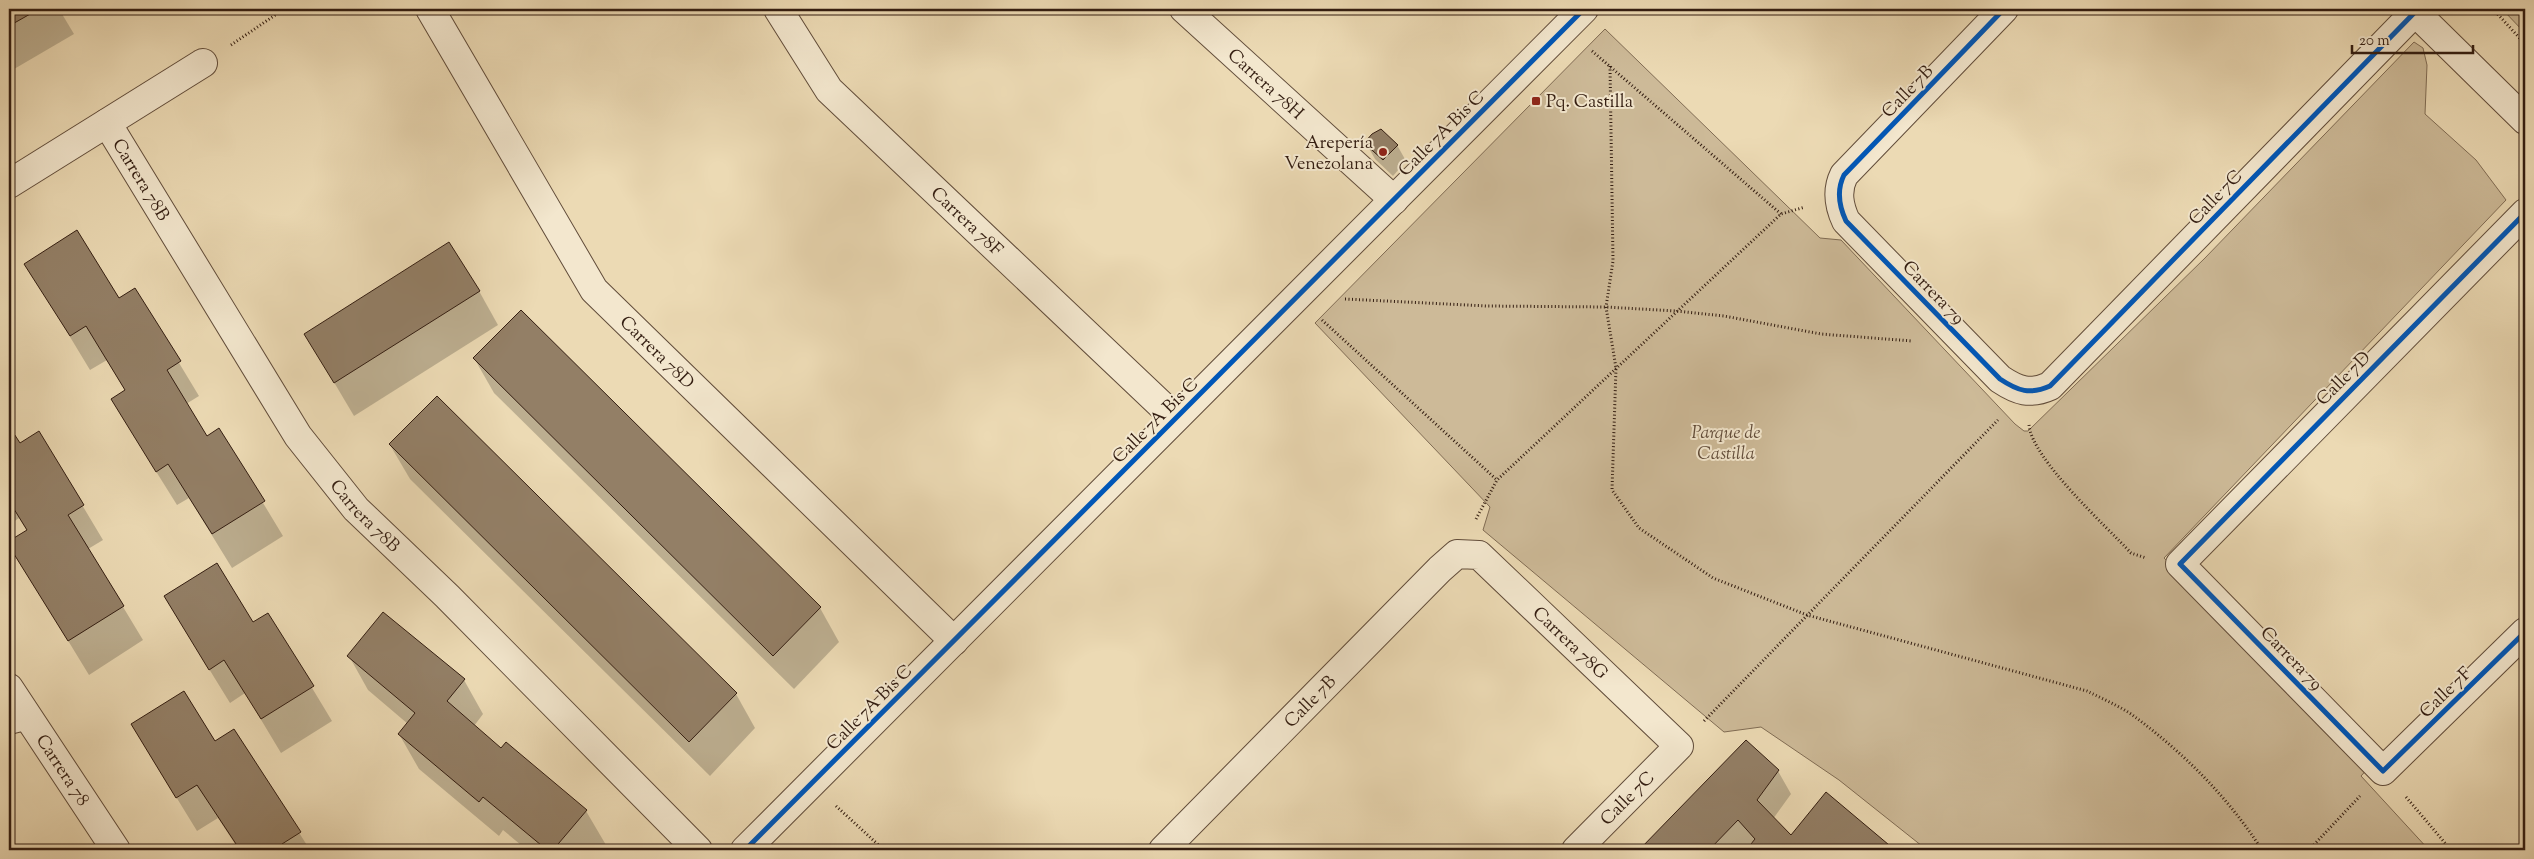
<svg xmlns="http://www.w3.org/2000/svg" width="2534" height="859" viewBox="0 0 2534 859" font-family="'Sorts Mill Goudy',serif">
<rect width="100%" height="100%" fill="#ecdab4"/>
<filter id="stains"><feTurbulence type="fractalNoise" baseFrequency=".004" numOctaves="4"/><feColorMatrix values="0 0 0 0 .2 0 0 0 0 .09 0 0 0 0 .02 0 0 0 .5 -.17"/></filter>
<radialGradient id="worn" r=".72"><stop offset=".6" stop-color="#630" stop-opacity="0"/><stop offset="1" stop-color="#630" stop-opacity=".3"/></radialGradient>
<g fill="#cdba98" stroke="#806c54">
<path d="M2502 9H2525V33Z"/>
<path d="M1605 29 1820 238 1841 240 2015 424 2024 431H2028L2205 258 2414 42 2423 48 2427 65 2425 114 2476 160 2506 200 2164 558 2371 765 2361 776 2429 850H1927L1839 780 1761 727 1724 732 1483 530 1490 507 1315 323Z"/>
</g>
<g fill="#0003">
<path d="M9 9H59L74 34 9 72Z"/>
<path d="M1366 143 1397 145 1406 161 1393 176 1375 159Z"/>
<path d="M26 264 119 299 135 290 199 396 186 404 206 438 219 430 283 536 232 568 189 498 177 505 132 433 112 399 126 391 107 360 90 370Z"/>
<path d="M479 291 498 325 354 416 306 335Z"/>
<path d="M474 358 820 608 839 642 794 689 494 393Z"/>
<path d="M9 428 19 445 39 433 103 540 88 549 143 640 89 675 9 544 27 531 19 518 9 525Z"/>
<path d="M390 445 736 694 755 728 710 776 410 479Z"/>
<path d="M268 615 332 721 281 753 245 693 230 703 185 630 253 624Z"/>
<path d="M349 656 464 680 483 714 474 726 501 749 586 811 606 845 601 850H527L503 830 499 836 419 769 399 734 408 724 368 690Z"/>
<path d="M132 725 214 743 234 730 310 850H239L218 818 197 831Z"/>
<path d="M1746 742 1778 771 1791 794 1773 819 1792 837 1826 794 1893 850H1747L1753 843 1752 842 1744 850H1640Z"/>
</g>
<g fill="#937f66" stroke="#331d11">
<path d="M9 9H39L9 26Z"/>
<path d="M1381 129 1398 145 1383 160 1364 143 1372 134Z"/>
<path d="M77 230 119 298 135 288 181 361 167 370 207 436 219 428 265 501 212 534 168 464 156 472 111 399 125 390 86 326 70 336 24 264Z"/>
<path d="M449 242 480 291 334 383 304 334Z"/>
<path d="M521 310 821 607 773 656 473 358Z"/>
<path d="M437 396 737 693 689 742 389 444Z"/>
<path d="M9 426 20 443 39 431 84 505 68 515 124 606 68 641 9 546V541L27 530 9 501Z"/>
<path d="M217 563 253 622 268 613 314 686 261 719 224 660 209 670 164 596Z"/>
<path d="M383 612 465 679 447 701 501 748 506 742 587 810 553 850H547L483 797 479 802 398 734 415 713 347 656Z"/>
<path d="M184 691 215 741 234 729 301 832 282 844 286 850H240L197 785 176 798 131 724Z"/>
<path d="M1746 740 1779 770 1757 800 1791 835 1826 792 1895 850H1746L1755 839 1738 820 1709 850H1639Z"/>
</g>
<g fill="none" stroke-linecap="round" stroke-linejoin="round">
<defs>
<path id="service" d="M9 724 29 719"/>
<g id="minor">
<path id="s1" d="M430 9 594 290 954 641"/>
<path id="s2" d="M778 9 829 90 1175 418"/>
<path id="s3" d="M1184 9 1394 200"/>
<path d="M2004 9 1844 175C1836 191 1839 206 1846 221L2000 379C2018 391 2030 395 2050 386L2418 9"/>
<path d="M2415 12 2525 120"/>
<path id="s4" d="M107 123 298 436 356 509 447 596 698 850"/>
<path d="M9 184 203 63"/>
<path d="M2525 213 2180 564 2383 771 2525 632"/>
<path id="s5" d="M1163 850 1440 569 1457 554 1479 555 1679 746 1576 850"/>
</g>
<g id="tertiary">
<path id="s6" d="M9 688 116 850"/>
<path d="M745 850 1584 9"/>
</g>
</defs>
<use href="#service" stroke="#614c3a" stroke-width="22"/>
<use href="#minor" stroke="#614c3a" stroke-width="30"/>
<use href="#tertiary" stroke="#614c3a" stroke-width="30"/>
<g stroke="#331d11" stroke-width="3" stroke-dasharray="1 2.5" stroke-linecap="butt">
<path d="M2493 9 2525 44"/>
<path d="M231 45 284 9"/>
<path d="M1592 51 1781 214"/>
<path d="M1610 66 1613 261 1606 307 1616 368 1612 490 1639 528 1713 578 1807 615 2087 691C2101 698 2117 705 2131 714 2182 751 2228 797 2262 850"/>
<path d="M1345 299 1487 306 1606 307 1676 311 1724 316 1821 334 1912 341"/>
<path d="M1322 320 1497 480"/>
<path d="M2029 425C2032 459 2106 526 2131 553L2146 558"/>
<path d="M1476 519 1497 480 1781 214 1805 207"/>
<path d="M1704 721 1998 420"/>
<path d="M2406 797 2451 850"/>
<path d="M836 806 884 850"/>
<path d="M2309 850 2360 796"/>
</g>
<use href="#service" stroke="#f3e7ce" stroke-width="20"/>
<use href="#minor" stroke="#f3e7ce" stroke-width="28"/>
<use href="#tertiary" stroke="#f3e7ce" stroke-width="28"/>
<defs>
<g id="cycleway">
<path d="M2004 9 1844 175C1836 191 1839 206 1846 221L2000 379C2018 391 2030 395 2050 386L2418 9"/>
<path d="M2525 213 2180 564 2383 771 2525 632"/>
<path d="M745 850 1584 9"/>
</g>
</defs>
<use href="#cycleway" stroke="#f3e7ce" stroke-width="8"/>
<use href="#cycleway" stroke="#0057b8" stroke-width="5"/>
</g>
<g fill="#8f2418" stroke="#f3e7ce" stroke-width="2">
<rect x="1531" y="96" width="10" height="10" rx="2.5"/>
<circle cx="1383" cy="152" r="5"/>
</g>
<g text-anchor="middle" stroke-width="4" stroke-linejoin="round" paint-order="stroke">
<g font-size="18" fill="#331d11" stroke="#f3e7ce">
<text dy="6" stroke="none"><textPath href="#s3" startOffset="111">Carrera 78H</textPath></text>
<text transform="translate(1907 91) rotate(-46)" y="6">Calle 7B</text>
<text transform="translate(1441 133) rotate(-45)" y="6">Calle 7A Bis C</text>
<text dy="6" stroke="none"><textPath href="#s4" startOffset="66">Carrera 78B</textPath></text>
<text transform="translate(2215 197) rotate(-46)" y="6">Calle 7C</text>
<text dy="6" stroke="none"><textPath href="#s2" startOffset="286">Carrera 78F</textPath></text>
<text transform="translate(1934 292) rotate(46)" y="6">Carrera 79</text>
<text dy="6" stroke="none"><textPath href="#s1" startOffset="414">Carrera 78D</textPath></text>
<text transform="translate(2343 378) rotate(-45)" y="6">Calle 7D</text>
<text transform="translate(1155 420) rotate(-45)" y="6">Calle 7A Bis C</text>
<text dy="6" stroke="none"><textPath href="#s4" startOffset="471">Carrera 78B</textPath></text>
<text dy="6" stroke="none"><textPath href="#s5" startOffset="566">Carrera 78G</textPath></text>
<text transform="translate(2292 658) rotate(46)" y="6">Carrera 79</text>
<text transform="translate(2445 692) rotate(-44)" y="6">Calle 7F</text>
<text dy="6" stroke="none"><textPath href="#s5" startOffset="209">Calle 7B</textPath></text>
<text transform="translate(869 707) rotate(-45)" y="6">Calle 7A Bis C</text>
<text dy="6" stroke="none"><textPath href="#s6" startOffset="98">Carrera 78</textPath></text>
<text transform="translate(1627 798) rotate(-45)" y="6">Calle 7C</text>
</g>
<g font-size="18" fill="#331d11" stroke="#f3e7ce" text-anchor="start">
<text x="1546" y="107">Pq. Castilla</text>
<text x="1373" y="148" text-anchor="end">Arepería<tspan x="1373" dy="21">Venezolana</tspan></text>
</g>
<g font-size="18" font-style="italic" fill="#614c3a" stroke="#f3e7ce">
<text x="1726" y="438">Parque de<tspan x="1726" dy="21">Castilla</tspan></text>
</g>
</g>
<rect width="2534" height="859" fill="none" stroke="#ecdab4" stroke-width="30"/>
<rect x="10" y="10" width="2514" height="839" fill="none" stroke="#331d11" stroke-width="2.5"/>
<rect x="15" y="15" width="2504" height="829" fill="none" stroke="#331d11"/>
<path d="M2352 45v8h121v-8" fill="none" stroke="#331d11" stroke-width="2.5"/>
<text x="2359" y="45" font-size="15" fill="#331d11" stroke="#f3e7ce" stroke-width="4" paint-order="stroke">20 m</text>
<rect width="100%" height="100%" filter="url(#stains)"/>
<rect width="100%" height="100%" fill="url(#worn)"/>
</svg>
